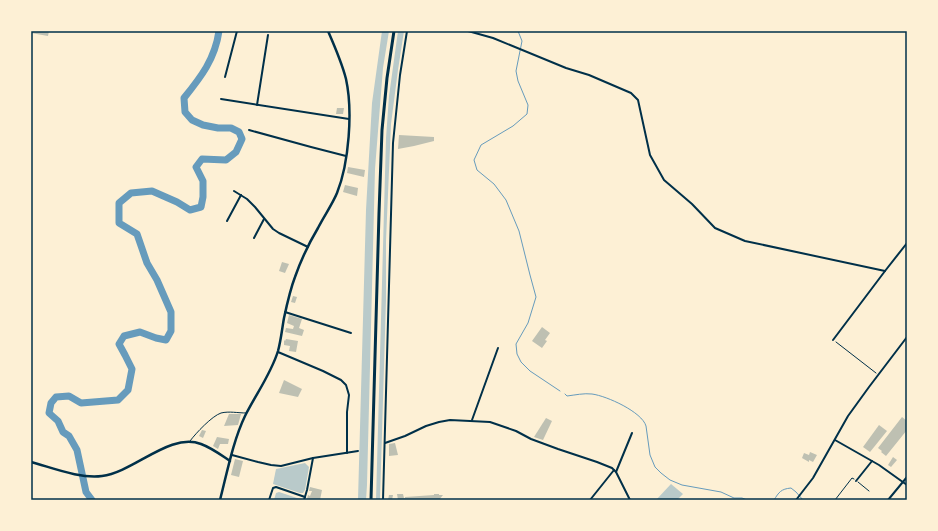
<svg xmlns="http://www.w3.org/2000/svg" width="938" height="531" viewBox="0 0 938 531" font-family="Lato,sans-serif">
<rect width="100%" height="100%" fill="#fdf0d5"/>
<g fill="#b9caca">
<path d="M382 31H389L383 68 375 169 367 485 366 500H358L366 210 372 103Z"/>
<path d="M398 31H404L398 70 391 124 386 241V300L380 500H376L386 138 389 96Z"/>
<path d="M305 463 309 467 305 490 303 493H300L273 484 276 469Z"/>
<path d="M671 484 683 494 677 500H656Z"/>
<path d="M279 492 300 499V500H291L288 499V500H274L276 493Z"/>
</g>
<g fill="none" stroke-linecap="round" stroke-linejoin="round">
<g stroke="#669bbc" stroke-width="1">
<path d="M518 31 522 41 516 71 518 81 528 105 527 114 513 126 481 145 474 160 477 170 494 184 506 200 519 231 530 275 536 297 528 323 516 344 517 354 521 362 530 371 560 391"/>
<path d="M565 394 567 396C575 395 584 393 592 394 607 396 642 412 646 426L650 455 655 467 661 473 670 480 682 485 721 492 734 498H742L747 500"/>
<path d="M774 500C779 492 781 489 791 488L796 492 803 500"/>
</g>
<path stroke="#669bbc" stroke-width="7" d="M92 500 86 492 77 450 69 436 63 432 58 421 49 413 51 403 56 397 69 396 81 403 118 400 128 390 132 369 125 355 119 344 124 336 140 332 156 338 166 340 171 331V312L157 280 147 263 137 234 119 223V203L131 193 152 191 177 202 190 210 201 207 203 197V181L196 167 202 159 226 160 236 152 242 139 239 132 231 128H218L203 125 192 120 185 112 184 98C201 77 215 59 219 31"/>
</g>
<g fill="#bec0b2">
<path d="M31 31H49L48 36 31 33Z"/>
<path d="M337 108H344L343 114H336Z"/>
<path d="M399 135 434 137V141L414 146 398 149Z"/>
<path d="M348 167 365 170 364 177 347 173Z"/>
<path d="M345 185 358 188 357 196 343 192Z"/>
<path d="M282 262 289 264 285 273 279 271Z"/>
<path d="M293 296 297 297 295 303 291 302Z"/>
<path d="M289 315 302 319 299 328 304 330 302 336 285 332 286 328 293 329 294 326 287 323Z"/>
<path d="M542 327 550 333 545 340 547 341 542 348 532 341Z"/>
<path d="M286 339 298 341 296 352 289 351 290 346 284 345V340L285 341Z"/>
<path d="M284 380 302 389 298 397 279 393Z"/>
<path d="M229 414H241L238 425 224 426Z"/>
<path d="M902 417 907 421V430L886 456 881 452 882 451 878 448Z"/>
<path d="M546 418 552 421 543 440 534 437Z"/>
<path d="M879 425 887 431 870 452 863 447Z"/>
<path d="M202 430 206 431 203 438 199 436Z"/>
<path d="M217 437 229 439 228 444H220L218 449 213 446Z"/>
<path d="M395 443 398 455 389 456V444Z"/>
<path d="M810 452 817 455 813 462 809 460V462L802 458 804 453 809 455Z"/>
<path d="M893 457 897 460 891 467 888 465Z"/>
<path d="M235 459 243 461 239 477 231 475Z"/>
<path d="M310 487 322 490 320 500H309L307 499 308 495 310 496 312 491H309Z"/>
<path d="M397 494H403L404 498H405V497L434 495V494H439V495H443L439 500H398Z"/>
<path d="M389 495H393L392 500H388Z"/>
</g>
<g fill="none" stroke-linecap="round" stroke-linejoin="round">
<g stroke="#003049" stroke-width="1">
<path d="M836 342 876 373"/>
<path d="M858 482 869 491"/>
<path d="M835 500 852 478 854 479"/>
</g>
<path stroke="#003049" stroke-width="1" d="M190 441C196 433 212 416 221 413 229 411 238 413 246 413"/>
<g stroke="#003049" stroke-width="2">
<path d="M468 31 493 38 566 68 589 75 631 93 638 100 650 155 664 180 692 204 715 228 745 241 885 271 907 243"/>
<path d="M225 77 237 31"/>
<path d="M221 99 349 119"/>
<path d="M257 105 268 35"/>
<path d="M249 130 311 147 346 156"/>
<path d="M234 191 247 199 255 207 273 229 279 233 308 247"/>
<path d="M227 221 241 195"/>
<path d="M254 238 264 219"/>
<path d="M285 312 351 333"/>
<path d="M833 340 885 271"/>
<path d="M278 352 323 371 341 380 346 385 349 395 347 412V453"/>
<path d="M472 420 498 348"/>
<path d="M835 440 879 465 907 485"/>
<path d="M385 443 405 436 426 426 439 422 450 420 490 422 516 431 531 439 558 449 597 462 612 468 616 472 630 500"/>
<path d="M232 455 258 462 271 465 281 466 313 458 358 451"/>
<path d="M616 472 632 433"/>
<path d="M856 481 872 461"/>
<path d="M269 500 273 488 276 487 305 497"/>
<path d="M304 500 307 490 313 458"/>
<path d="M383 500 393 143 400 75 407 31"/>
<path d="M590 500 614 470"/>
<path d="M796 500 813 478 848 416 869 387 907 337"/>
<path d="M888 500 907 477"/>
</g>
<g stroke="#003049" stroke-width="2.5">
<path d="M31 462C53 468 80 479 102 476 134 472 170 432 201 444 212 448 221 455 230 461"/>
<path d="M220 500C227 473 233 441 245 416 256 394 271 374 278 351 281 340 282 329 284 318 287 304 290 290 295 277 301 260 309 243 318 228 324 216 332 205 337 193 349 163 353 111 346 79 342 63 335 47 328 31"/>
</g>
<path stroke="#003049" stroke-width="3" d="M371 500 379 213 382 130 387 78 394 31"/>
</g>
<rect width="938" height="531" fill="none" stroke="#fdf0d5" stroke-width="64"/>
<rect x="32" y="32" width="874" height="467" fill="none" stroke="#003049" stroke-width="1.5"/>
</svg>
